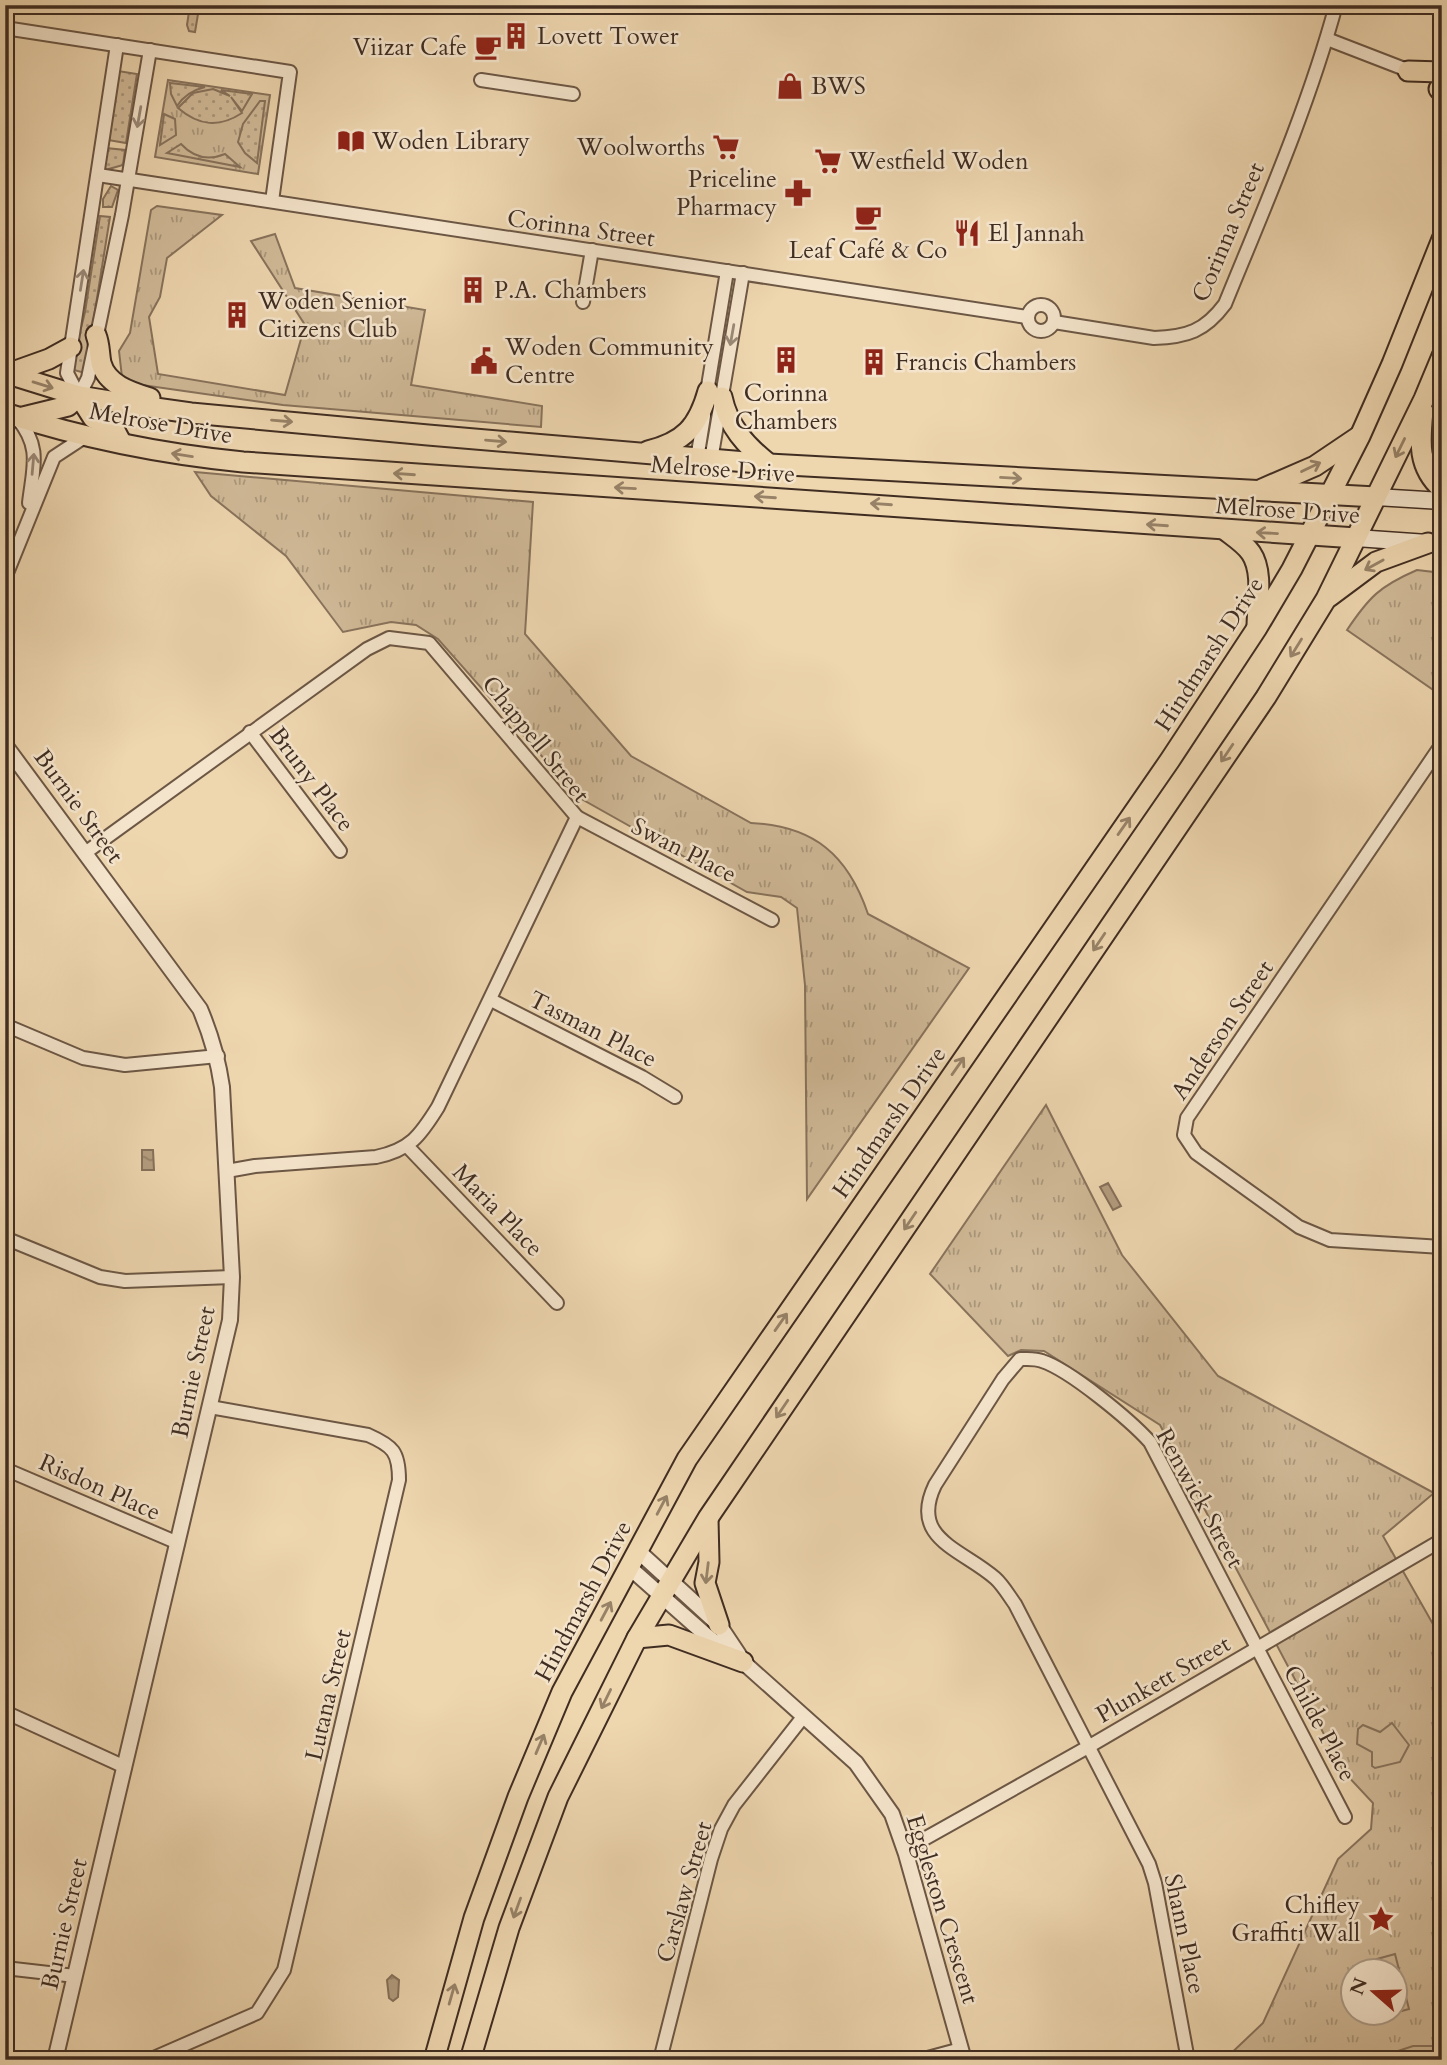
<svg xmlns="http://www.w3.org/2000/svg" width="1447" height="2065" viewBox="0 0 1447 2065" font-family="Cardo,serif">
<defs>
<pattern id="grass-tufts" width="24" height="20" patternUnits="userSpaceOnUse" patternTransform="scale(1.75)"><rect width="24" height="20" fill="#d0b997"/><path d="M3 7l-1-3M5 7V3M7 7l1-3M15 17l-1-3M17 17v-4M19 17l1-3" fill="none" stroke="#aa977b"/></pattern>
<pattern id="garden-dots" width="8" height="8" patternUnits="userSpaceOnUse" patternTransform="scale(1.75)"><rect width="8" height="8" fill="#d0b997"/><path d="M2 2h.1M6 6h.1" fill="none" stroke="#aa977b" stroke-width="1.8" stroke-linecap="round"/></pattern>
<pattern id="water-ripples" width="26" height="14" patternUnits="userSpaceOnUse" patternTransform="scale(1.75)"><rect width="26" height="14" fill="#b39d7f"/><path d="M2 4q2-2 4 0t4 0M15 11q2-2 4 0t4 0" fill="none" stroke="#938068"/></pattern>
</defs>
<rect width="100%" height="100%" fill="#eed6af"/>
<filter id="stains"><feTurbulence type="fractalNoise" baseFrequency=".00286" numOctaves="4"/><feColorMatrix values="0 0 0 0 .2 0 0 0 0 .09 0 0 0 0 .02 0 0 0 .5 -.17"/></filter>
<radialGradient id="worn" r=".72"><stop offset=".6" stop-color="#630" stop-opacity="0"/><stop offset="1" stop-color="#630" stop-opacity=".3"/></radialGradient>
<g fill="url(#grass-tufts)" stroke="#88735c" stroke-width="2" fill-rule="evenodd">
<path d="M168 80 270 95 258 174 155 157Z"/>
<path d="M157 206 222 215 167 258 160 297 149 317 158 374 285 395 305 325 251 241 275 234 295 288 425 310 411 385 542 406 541 427 283 405 135 384 122 377 119 351 130 333 151 210Z"/>
<path d="M195 472 533 502 525 634 631 756 751 823C814 826 848 855 868 914L969 968 807 1199 805 985 797 908 781 897 747 892 578 797 438 639 416 625 391 622 343 632 286 556 211 496Z"/>
<path d="M1417 570 1442 573V696L1347 630C1369 597 1380 586 1417 570Z"/>
<path d="M1046 1105 1122 1255 1218 1376 1434 1493 1383 1536 1442 1640V2060H1224L1263 2023 1338 1859 1371 1829 1373 1803 1344 1772 1160 1425 1044 1351 1021 1350 1008 1356 930 1274ZM1352 1970H1394V2012H1352Z"/>
</g>
<g fill="url(#garden-dots)" stroke="#88735c" stroke-width="2">
<path d="M190 5H196L199 8 195 32 189 31 187 25Z"/>
<path d="M118 71 137 74 126 143 108 140Z"/>
<path d="M170 83 205 87C193 90 184 95 177 106L171 94Z"/>
<path d="M213 89 230 96 221 90 252 94 242 111 231 97 242 113C219 128 199 126 178 108L193 93Z"/>
<path d="M260 101H265L257 163 245 153 238 142 243 124Z"/>
<path d="M164 114 175 119 176 135 160 145Z"/>
<path d="M181 144C194 158 208 161 225 154L240 167 167 153Z"/>
<path d="M106 148 125 150 123 165 109 169 103 174Z"/>
<path d="M111 186 118 190 112 207H103V199Z"/>
<path d="M100 216 110 217 85 373 74 370V356L85 312Z"/>
</g>
<g fill="#d0b997" stroke="#88735c" stroke-width="2">
<path d="M1392 1723 1409 1745 1400 1762 1375 1768 1372 1766V1752L1357 1744 1358 1729 1363 1725 1380 1732Z"/>
<path d="M1395 1954 1409 2009 1391 2014 1394 2012V1970H1380L1377 1959Z"/>
<path d="M1413 2046H1442V2060H1371Z"/>
</g>
<g fill="url(#water-ripples)" stroke="#85705a" stroke-width="2">
<path d="M142 1150H153L154 1170H142Z"/>
<path d="M1108 1183 1121 1206 1113 1210 1100 1187Z"/>
<path d="M392 1975 399 1980 398 1997 393 2001 389 1998 387 1980Z"/>
</g>
<g fill="none" stroke-linecap="round" stroke-linejoin="round">
<defs>
<g id="minor">
<path d="M5 28 290 72 272 201"/>
<path d="M1327 39 1415 73"/>
<path d="M481 80 573 94"/>
<path d="M98 175 1027 317"/>
<path d="M583 302 592 250"/>
<circle cx="1041" cy="318" r="13"/>
<path d="M1054 322 1154 338C1187 337 1205 331 1225 304 1265 206 1308 108 1336 5"/>
<path d="M79 396 67 373 117 45"/>
<path d="M79 396 88 378 122 215 150 50"/>
<path d="M706 398 727 271"/>
<path d="M17 418C42 447 33 468 29 503"/>
<path d="M697 459 704 416"/>
<path d="M711 460 743 273"/>
<path d="M5 578 54 457 86 436"/>
<path d="M250 732 340 851"/>
<path d="M1442 744 1187 1118 1184 1135 1196 1153 1299 1227 1330 1240 1442 1247"/>
<path d="M577 817 772 920"/>
<path d="M85 853 367 649 389 638 429 643 577 817 438 1107C420 1136 410 1150 376 1157L255 1166 227 1171"/>
<path d="M491 1000 642 1077 675 1097"/>
<path d="M5 1025 83 1058 125 1065 218 1056"/>
<path d="M408 1147 557 1303"/>
<path d="M5 1238 100 1277 125 1281 232 1277"/>
<path d="M5 1469 178 1543"/>
<path d="M5 1712 125 1767"/>
<path d="M906 1854 917 1843 1088 1747 1442 1540"/>
<path d="M5 1968 75 1976"/>
<path d="M149 2060 257 2013 284 1970 399 1480C399 1452 393 1446 368 1435L210 1407"/>
<path d="M660 2060 711 1859 721 1829 734 1805 803 1717"/>
<path d="M920 2060 961 2049"/>
<path d="M1188 2060 1155 1883 1149 1864 1015 1604C1009 1596 1003 1585 995 1578 962 1549 909 1539 935 1485L1003 1379 1020 1359C1027 1359 1035 1358 1042 1361 1070 1370 1130 1420 1150 1442L1345 1817"/>
</g>
<g id="tertiary">
<path d="M5 745 200 1009C211 1035 218 1059 222 1087L232 1277 230 1320 55 2060"/>
<path d="M638 1551 719 1625 739 1655"/>
<path d="M629 1567 708 1637 743 1662 856 1763 892 1814 906 1854 964 2060"/>
</g>
<g id="secondary">
<path d="M1376 497 1442 501"/>
<path d="M1356 538 1442 544"/>
</g>
<g id="primary">
<path d="M1408 71 1442 72"/>
<path d="M1439 89 1442 92"/>
<path d="M96 335C100 345 99 353 101 363 107 385 131 392 150 398"/>
<path d="M5 373 79 396 134 405 191 413 428 435 769 464 1376 497"/>
<path d="M7 374 49 359 71 347"/>
<path d="M79 396 93 418 113 427 121 442"/>
<path d="M722 397C728 426 746 446 769 464"/>
<path d="M1423 411C1420 441 1417 467 1442 489"/>
<path d="M5 413C82 438 163 454 243 462L1356 538"/>
<path d="M23 417 68 406 79 396"/>
<path d="M648 451C684 442 698 427 708 391"/>
<path d="M1262 489 1315 466 1358 437"/>
<path d="M1225 530C1234 537 1245 544 1251 553 1264 572 1257 605 1257 627"/>
<path d="M1329 597 1376 562 1428 543"/>
<path d="M708 1519 709 1562 705 1583 719 1625"/>
<path d="M637 1638 669 1635 743 1662"/>
<path d="M434 2060 474 1918 518 1797 562 1692 687 1459 1170 760 1257 628 1292 569 1360 436 1392 364 1442 239"/>
<path d="M470 2060 509 1928 558 1797 637 1638 708 1518 1266 697 1326 599 1424 399 1442 356"/>
</g>
</defs>
<use href="#minor" stroke="#6c5745" stroke-width="16"/>
<use href="#tertiary" stroke="#6c5745" stroke-width="18"/>
<use href="#secondary" stroke="#402d22" stroke-width="19"/>
<use href="#primary" stroke="#402d22" stroke-width="23"/>
<use href="#minor" stroke="#f4e4cb" stroke-width="12"/>
<use href="#tertiary" stroke="#f4e4cb" stroke-width="14"/>
<use href="#secondary" stroke="#f4e4cb" stroke-width="16"/>
<use href="#primary" stroke="#eed6af" stroke-width="19"/>
</g>
<defs><path id="oneway-shaft" d="M-6 0H5M1.5-3L5.5 0L1.5 3" fill="none" stroke-width="1.6" stroke-linecap="round" stroke-linejoin="round" transform="scale(1.75)"/></defs>
<g stroke="#9a8876">
<use href="#oneway-shaft" transform="translate(139 117) rotate(100)"/>
<use href="#oneway-shaft" transform="translate(82 280) rotate(-81)"/>
<use href="#oneway-shaft" transform="translate(732 335) rotate(100)"/>
<use href="#oneway-shaft" transform="translate(33 464) rotate(-85)"/>
</g>
<g stroke="#978268">
<use href="#oneway-shaft" transform="translate(43 385) rotate(17)"/>
<use href="#oneway-shaft" transform="translate(282 421) rotate(5)"/>
<use href="#oneway-shaft" transform="translate(496 441) rotate(5)"/>
<use href="#oneway-shaft" transform="translate(1400 448) rotate(116)"/>
<use href="#oneway-shaft" transform="translate(182 455) rotate(-171)"/>
<use href="#oneway-shaft" transform="translate(1311 467) rotate(-26)"/>
<use href="#oneway-shaft" transform="translate(404 474) rotate(-176)"/>
<use href="#oneway-shaft" transform="translate(1011 478) rotate(3)"/>
<use href="#oneway-shaft" transform="translate(625 488) rotate(-177)"/>
<use href="#oneway-shaft" transform="translate(765 497) rotate(-176)"/>
<use href="#oneway-shaft" transform="translate(881 504) rotate(-176)"/>
<use href="#oneway-shaft" transform="translate(1157 525) rotate(-176)"/>
<use href="#oneway-shaft" transform="translate(1267 533) rotate(-177)"/>
<use href="#oneway-shaft" transform="translate(1374 565) rotate(151)"/>
<use href="#oneway-shaft" transform="translate(1296 648) rotate(122)"/>
<use href="#oneway-shaft" transform="translate(1227 753) rotate(124)"/>
<use href="#oneway-shaft" transform="translate(1124 826) rotate(-55)"/>
<use href="#oneway-shaft" transform="translate(1099 942) rotate(124)"/>
<use href="#oneway-shaft" transform="translate(958 1066) rotate(-55)"/>
<use href="#oneway-shaft" transform="translate(910 1221) rotate(124)"/>
<use href="#oneway-shaft" transform="translate(781 1322) rotate(-55)"/>
<use href="#oneway-shaft" transform="translate(782 1409) rotate(124)"/>
<use href="#oneway-shaft" transform="translate(662 1505) rotate(-62)"/>
<use href="#oneway-shaft" transform="translate(707 1573) rotate(97)"/>
<use href="#oneway-shaft" transform="translate(606 1611) rotate(-62)"/>
<use href="#oneway-shaft" transform="translate(606 1699) rotate(116)"/>
<use href="#oneway-shaft" transform="translate(540 1744) rotate(-67)"/>
<use href="#oneway-shaft" transform="translate(517 1908) rotate(110)"/>
<use href="#oneway-shaft" transform="translate(452 1994) rotate(-74)"/>
</g>
<defs>
<symbol id="building-bare" viewBox="-9 -9 18 18"><path d="M-4-6H4V6H1V3H-1V6H-4ZM-2.5-4.3h1.7v1.8h-1.7ZM.8-4.3h1.7v1.8H.8ZM-2.5-1h1.7V.8h-1.7ZM.8-1h1.7V.8H.8Z" fill="#8f2418" stroke="#f4e4cb" stroke-width="2.5" paint-order="stroke"/></symbol>
<symbol id="cafe-bare" viewBox="-9 -9 18 18"><path d="M-5.5-4.5H6V0H3Q3 3.5 0 3.5H-2.5Q-5.5 3.5-5.5 0ZM3-3.2v2h1.7v-2ZM-6 4.5H4V6H-6Z" fill="#8f2418" stroke="#f4e4cb" stroke-width="2.5" paint-order="stroke"/></symbol>
<symbol id="shop-bare" viewBox="-9 -9 18 18"><path d="M-5-2.5h2.3a2.7 3.5 0 0 1 5.4 0H5L5.5 6h-11ZM-1.5-2.5h3a1.5 2.3 0 0 0-3 0Z" fill="#8f2418" stroke="#f4e4cb" stroke-width="2.5" paint-order="stroke"/></symbol>
<symbol id="library-bare" viewBox="-9 -9 18 18"><path d="M-6-4Q-3-5.5-.7-3.5V5Q-3 3-6 4ZM6-4Q3-5.5 .7-3.5V5Q3 3 6 4Z" fill="#8f2418" stroke="#f4e4cb" stroke-width="2.5" paint-order="stroke"/></symbol>
<symbol id="supermarket-bare" viewBox="-9 -9 18 18"><path d="M-6-5.5h2.5l.6 2H6L4.5 2H-2.5L-4.4-4H-6ZM-1.5 3.2a1.3 1.3 0 1 0 .1 0ZM3 3.2a1.3 1.3 0 1 0 .1 0Z" fill="#8f2418" stroke="#f4e4cb" stroke-width="2.5" paint-order="stroke"/></symbol>
<symbol id="pharmacy-bare" viewBox="-9 -9 18 18"><path d="M-2-6h4v4h4v4h-4v4h-4v-4h-4v-4h4Z" fill="#8f2418" stroke="#f4e4cb" stroke-width="2.5" paint-order="stroke"/></symbol>
<symbol id="restaurant-bare" viewBox="-9 -9 18 18"><path d="M-5-6h1v4h1v-4h1v4h1v-4h1v5L-1.5 .5V6h-2V.5L-5-1ZM5-6V6H3V1.5H1.5Q1.5-4 5-6Z" fill="#8f2418" stroke="#f4e4cb" stroke-width="2.5" paint-order="stroke"/></symbol>
<symbol id="civic-bare" viewBox="-9 -9 18 18"><path d="M-.6-6.5H3V-4.5H.6V-3L4-1V1h2V6H-6V1h2V-1L-.6-3ZM-1.2 2.5V6h2.4V2.5Z" fill="#8f2418" stroke="#f4e4cb" stroke-width="2.5" paint-order="stroke"/></symbol>
<symbol id="sight-bare" viewBox="-9 -9 18 18"><path d="M0-6L1.8-2.2L6-1.7L2.9 1.2L3.7 5.4L0 3.3L-3.7 5.4L-2.9 1.2L-6-1.7L-1.8-2.2Z" fill="#8f2418" stroke="#f4e4cb" stroke-width="2.5" paint-order="stroke"/></symbol>
</defs>
<g fill-rule="evenodd">
<use href="#building-bare" x="497" y="17" width="38" height="38"/>
<use href="#cafe-bare" x="469" y="28" width="38" height="38"/>
<use href="#shop-bare" x="771" y="67" width="38" height="38"/>
<use href="#library-bare" x="332" y="122" width="38" height="38"/>
<use href="#supermarket-bare" x="707" y="128" width="38" height="38"/>
<use href="#supermarket-bare" x="809" y="142" width="38" height="38"/>
<use href="#pharmacy-bare" x="779" y="174" width="38" height="38"/>
<use href="#cafe-bare" x="849" y="198" width="38" height="38"/>
<use href="#restaurant-bare" x="948" y="214" width="38" height="38"/>
<use href="#building-bare" x="454" y="271" width="38" height="38"/>
<use href="#building-bare" x="218" y="296" width="38" height="38"/>
<use href="#building-bare" x="767" y="341" width="38" height="38"/>
<use href="#civic-bare" x="465" y="342" width="38" height="38"/>
<use href="#building-bare" x="855" y="343" width="38" height="38"/>
<use href="#sight-bare" x="1362" y="1900" width="38" height="38"/>
</g>
<g text-anchor="middle" stroke-width="5" stroke-linejoin="round" paint-order="stroke">
<g font-size="24" fill="#402d22" stroke="#f4e4cb" text-anchor="start">
<text x="537" y="44">Lovett Tower</text>
<text x="467" y="55" text-anchor="end">Viizar Cafe</text>
<text x="811" y="94">BWS</text>
<text x="372" y="149">Woden Library</text>
<text x="705" y="155" text-anchor="end">Woolworths</text>
<text x="849" y="169">Westfield Woden</text>
<text x="777" y="187" text-anchor="end">Priceline<tspan x="777" dy="28">Pharmacy</tspan></text>
<text x="988" y="241">El Jannah</text>
<text x="868" y="258" text-anchor="middle">Leaf Café &amp; Co</text>
<text x="494" y="298">P.A. Chambers</text>
<text x="258" y="309">Woden Senior<tspan x="258" dy="28">Citizens Club</tspan></text>
<text x="505" y="355">Woden Community<tspan x="505" dy="28">Centre</tspan></text>
<text x="895" y="370">Francis Chambers</text>
<text x="786" y="401" text-anchor="middle">Corinna<tspan x="786" dy="28">Chambers</tspan></text>
<text x="1360" y="1913" text-anchor="end">Chifley<tspan x="1360" dy="28">Graffiti Wall</tspan></text>
</g>
<g font-size="24" fill="#402d22" stroke="#f4e4cb">
<text transform="translate(581 228) rotate(8)" y="8">Corinna Street</text>
<text transform="translate(1228 232) rotate(-67)" y="8">Corinna Street</text>
<text transform="translate(161 423) rotate(10)" y="8">Melrose Drive</text>
<text transform="translate(723 469) rotate(4)" y="8">Melrose Drive</text>
<text transform="translate(1288 510) rotate(4)" y="8">Melrose Drive</text>
<text transform="translate(1209 654) rotate(-57)" y="8">Hindmarsh Drive</text>
<text transform="translate(536 739) rotate(51)" y="8">Chappell Street</text>
<text transform="translate(312 779) rotate(53)" y="8">Bruny Place</text>
<text transform="translate(79 806) rotate(54)" y="8">Burnie Street</text>
<text transform="translate(684 850) rotate(27)" y="8">Swan Place</text>
<text transform="translate(593 1029) rotate(27)" y="8">Tasman Place</text>
<text transform="translate(1222 1030) rotate(-56)" y="8">Anderson Street</text>
<text transform="translate(889 1122) rotate(-55)" y="8">Hindmarsh Drive</text>
<text transform="translate(498 1210) rotate(46)" y="8">Maria Place</text>
<text transform="translate(193 1372) rotate(-78)" y="8">Burnie Street</text>
<text transform="translate(100 1487) rotate(24)" y="8">Risdon Place</text>
<text transform="translate(1200 1498) rotate(61)" y="8">Renwick Street</text>
<text transform="translate(583 1601) rotate(-62)" y="8">Hindmarsh Drive</text>
<text transform="translate(1163 1679) rotate(-30)" y="8">Plunkett Street</text>
<text transform="translate(328 1695) rotate(-77)" y="8">Lutana Street</text>
<text transform="translate(1320 1723) rotate(62)" y="8">Childe Place</text>
<text transform="translate(684 1892) rotate(-74)" y="8">Carslaw Street</text>
<text transform="translate(943 1909) rotate(73)" y="8">Eggleston Crescent</text>
<text transform="translate(64 1924) rotate(-77)" y="8">Burnie Street</text>
<text transform="translate(1185 1934) rotate(78)" y="8">Shann Place</text>
</g>
</g>
<rect width="1447" height="2065" fill="none" stroke="#eed6af" stroke-width="28"/>
<rect x="7" y="7" width="1433" height="2051" fill="none" stroke="#402d22" stroke-width="3.5"/>
<rect x="14" y="14" width="1419" height="2037" fill="none" stroke="#402d22" stroke-width="2"/>
<g transform="translate(1374 1992) rotate(290)"><circle r="33" fill="#f4e4cb" stroke="#ac9b87" stroke-width="2"/>
<path d="M0-5L12 26L0 18L-12 26Z" fill="#8f2418"/>
<text y="-10" font-size="19" font-weight="bold" text-anchor="middle" fill="#402d22">N</text>
</g>
<rect width="100%" height="100%" filter="url(#stains)"/>
<rect width="100%" height="100%" fill="url(#worn)"/>
</svg>
